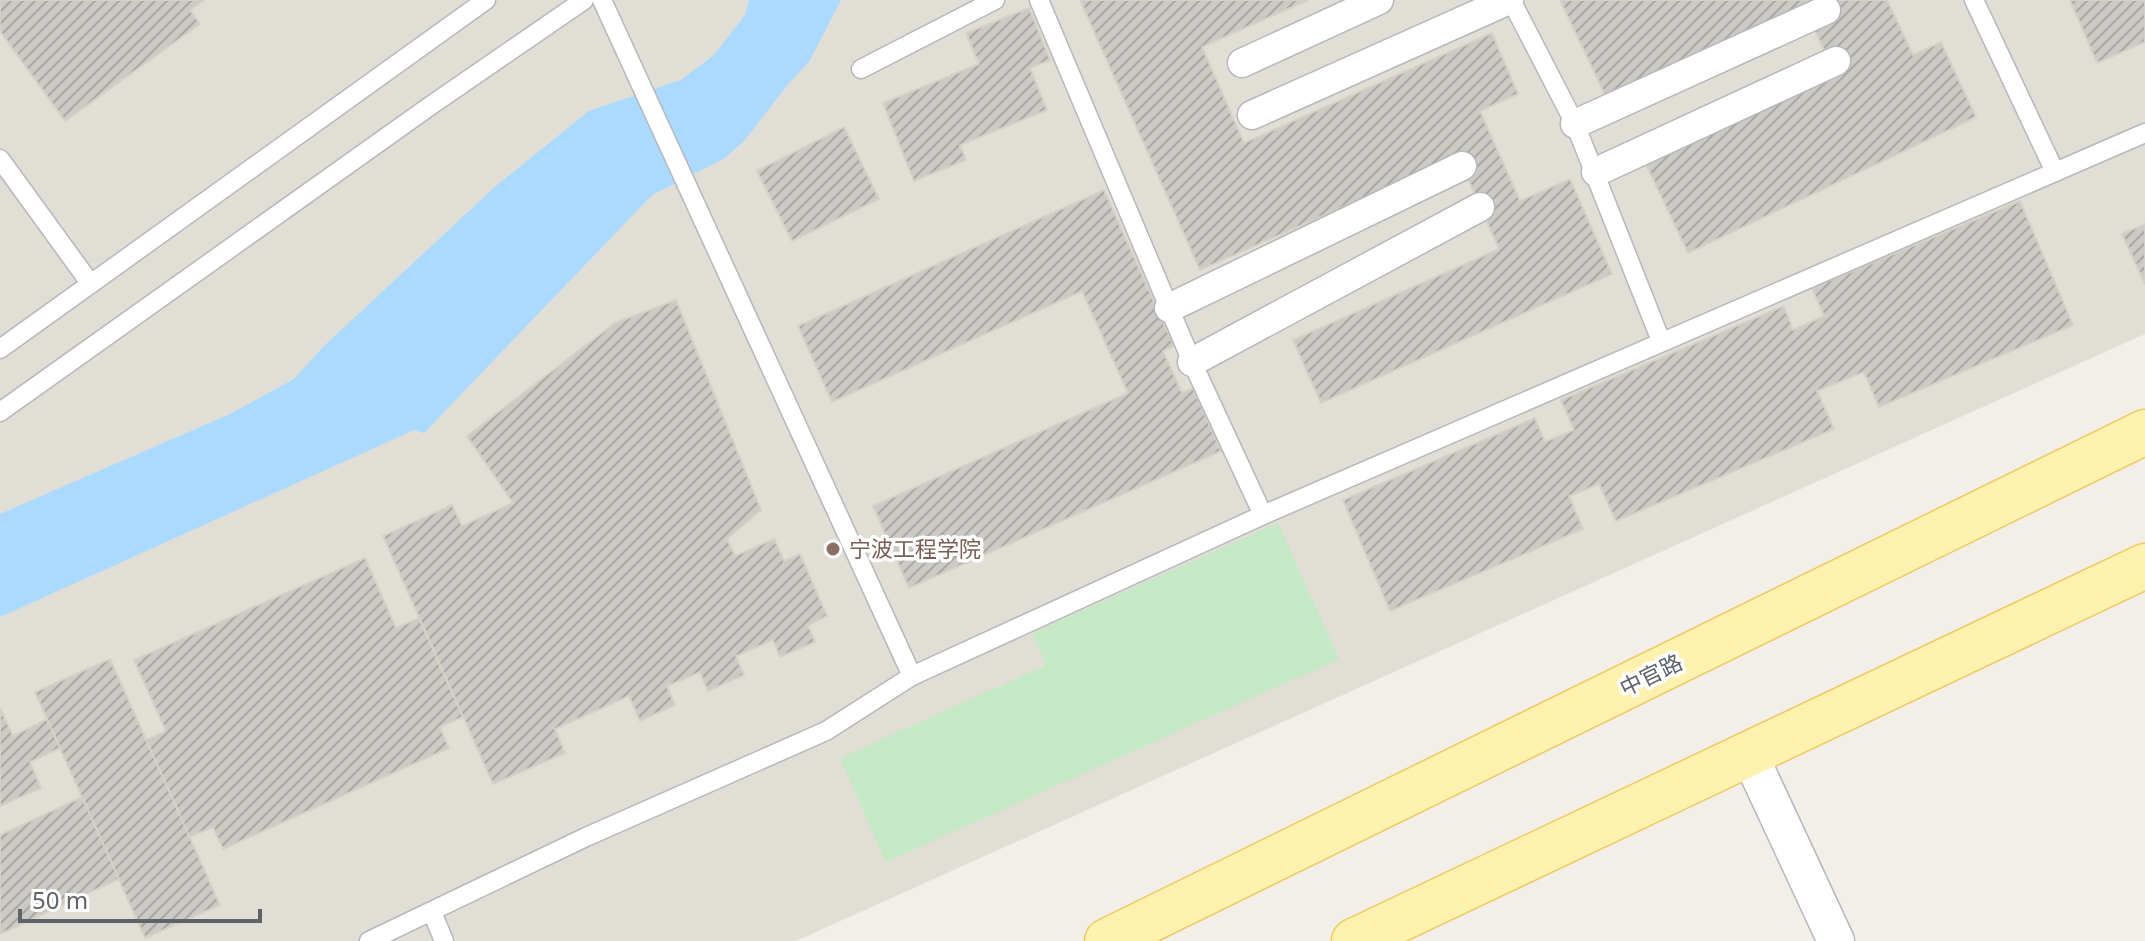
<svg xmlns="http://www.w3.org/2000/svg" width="2145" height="941" viewBox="0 0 2145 941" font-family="'Noto Sans','Noto Sans SC',sans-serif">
<defs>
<pattern id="building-hatch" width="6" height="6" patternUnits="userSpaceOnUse" patternTransform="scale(2)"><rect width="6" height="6" fill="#cccac5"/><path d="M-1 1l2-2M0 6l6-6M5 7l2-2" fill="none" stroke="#a9a8a4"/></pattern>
</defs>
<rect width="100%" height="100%" fill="#f1efe8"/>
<path fill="#e1ded6" d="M0 0H2145V334L796 941H0Z"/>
<path fill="#c5e8c5" d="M1278 523 1339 659 886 862 840 758 1046 665 1032 633Z"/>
<path fill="#aadaff" d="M749 0H841L809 62 789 83 744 141 725 158 652 195 424 433 414 430 0 617V514L230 414 294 379 324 346 497 185 589 111 681 80 714 55 745 15Z"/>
<g fill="url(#building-hatch)" stroke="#d6d1c6" stroke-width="2">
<path d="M0 0H204L190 10 200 24 65 121 0 31Z"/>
<path d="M1080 0H1308L1202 47 1244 143 1492 33 1518 94 1480 111 1520 201 1570 179 1612 274 1321 403 1293 340 1499 249 1458 156 1200 270Z"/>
<path d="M1560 0H1887L1913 55 1941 42 1976 117 1688 253 1643 158 1833 68 1803 6 1607 99Z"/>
<path d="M2070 0H2145V42L2097 63Z"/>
<path d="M1029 8 1050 60 1030 68 1047 110 960 145 966 160 914 181 883 103 979 64 966 33Z"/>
<path d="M844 127 879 199 792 241 757 171Z"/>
<path d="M1104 190 1174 346 1163 351 1182 393 1193 388 1221 451 909 588 873 506 1128 393 1082 291 832 402 798 326Z"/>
<path d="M2020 201 2073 325 1879 407 1864 372 1817 391 1834 429 1616 521 1599 484 1569 496 1583 529 1390 611 1343 500 1535 418 1545 442 1574 430 1561 400 1784 306 1793 330 1824 316 1812 288Z"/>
<path d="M2145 224V284L2122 234Z"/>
<path d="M676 300 761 510 727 539 735 556 774 539 784 561 800 554 827 616 808 625 815 642 780 657 773 640 736 656 744 675 708 691 700 672 667 686 675 705 640 721 629 696 555 729 565 753 493 784 383 536 452 505 462 526 513 503 467 436 615 323Z"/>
<path d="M365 558 396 628 419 618 463 717 440 727 449 748 223 849 213 827 189 837 146 740 166 731 134 660Z"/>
<path d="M110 659 220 905 145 938 35 692Z"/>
<path d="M0 708 13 736 47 719 60 748 30 762 41 788 0 806Z"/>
<path d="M82 797 119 879 0 934V835Z"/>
</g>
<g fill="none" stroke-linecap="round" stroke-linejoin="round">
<defs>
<g id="service">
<path d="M602 0 912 676"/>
<path d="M1039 0 1192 362 1263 515 2145 133"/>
<path d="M1511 0 1575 124 1661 341"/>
<path d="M1974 0 2055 172"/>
<path d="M861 69 995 0"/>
<path d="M0 159 90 283"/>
<path d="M0 349 486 0"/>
<path d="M0 412 430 106 584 0"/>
<path d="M432 912 444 941"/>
<path d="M369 941 586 837 826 731 912 676 1263 515"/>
</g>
<g id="pedestrian">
<path d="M1242 63 1379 0"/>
<path d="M1252 115 1509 0"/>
<path d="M1575 124 1826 10"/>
<path d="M1596 172 1836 61"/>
<path d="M1169 308 1462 166"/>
<path d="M1192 362 1480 207"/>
</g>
<path id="minor" d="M1749 754 1836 941"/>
<g id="primary">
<path d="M1107 941 2145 432"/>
<path d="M1354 941 2145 566"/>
</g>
</defs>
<use href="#service" stroke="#b5b8bc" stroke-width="21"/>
<use href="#pedestrian" stroke="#b5b8bc" stroke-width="31"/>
<use href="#minor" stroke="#b5b8bc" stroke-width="39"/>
<use href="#primary" stroke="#f2c960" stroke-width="47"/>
<use href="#service" stroke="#fff" stroke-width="18"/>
<use href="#pedestrian" stroke="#fff" stroke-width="28"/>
<use href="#minor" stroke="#fff" stroke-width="36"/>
<use href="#primary" stroke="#fff2af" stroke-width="44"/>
</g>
<circle fill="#8d6e63" stroke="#fff" stroke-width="3" cx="833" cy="549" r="8"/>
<g text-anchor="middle" stroke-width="7" stroke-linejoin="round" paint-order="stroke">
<g font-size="22" fill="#785e54" stroke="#fff" text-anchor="start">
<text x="849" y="557">宁波工程学院</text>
</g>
<g font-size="22" fill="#5f6368" stroke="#fff">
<text transform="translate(1651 675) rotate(-26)" y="8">中官路</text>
</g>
</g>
<path d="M20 909v12h240v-12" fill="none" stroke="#5f6368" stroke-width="4"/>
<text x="32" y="909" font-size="24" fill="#5f6368" stroke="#ffffff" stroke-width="6" paint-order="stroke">50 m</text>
</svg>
